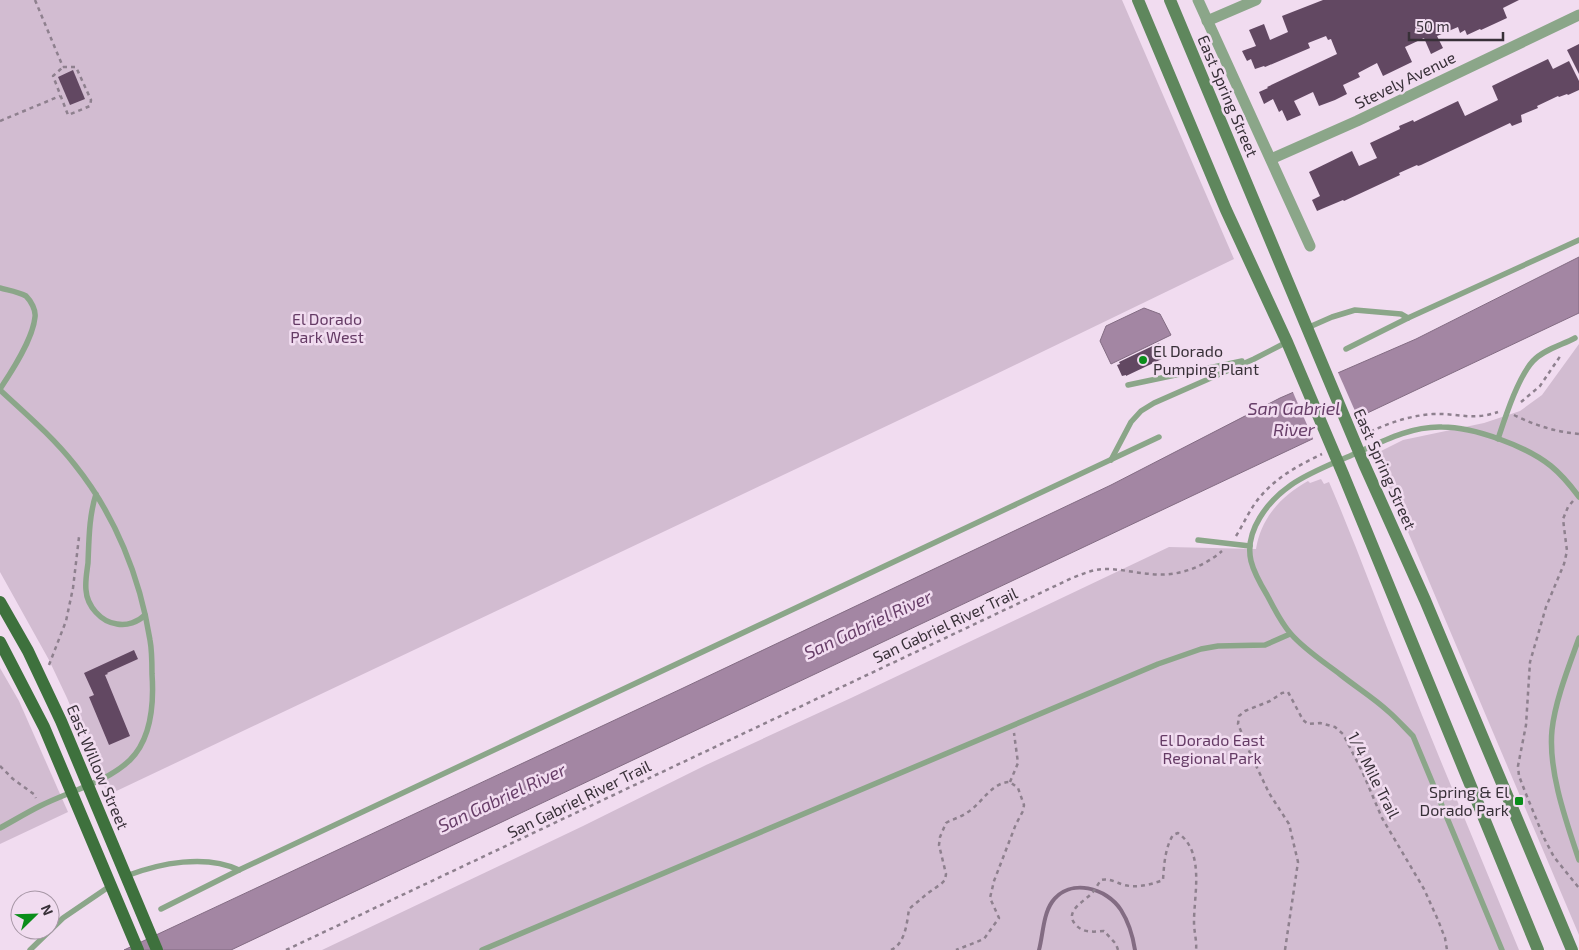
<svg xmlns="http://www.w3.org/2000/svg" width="1579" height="950" viewBox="0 0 1579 950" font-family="'Exo 2',sans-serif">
<rect width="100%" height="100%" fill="#f1dcf0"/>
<g fill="#d2bcd1">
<path d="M0 0H1122L1234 259 990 377 108 795 67 698 49 660 0 572Z"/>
<path d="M1579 344V935L1375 454 1403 440 1484 423 1520 411 1542 395Z"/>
<path d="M1321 479 1324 484 1329 482C1355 542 1377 604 1402 665 1440 761 1480 855 1519 950H322L583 826 706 765 851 698 1169 547 1256 549C1261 518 1281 496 1308 481L1310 483Z"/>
<path d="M0 668 19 701 68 812 0 844Z"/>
</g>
<g fill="#a386a3" stroke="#836c83">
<path d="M1579 257V313L231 950H124L681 689 1111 485 1280 398 1416 339Z"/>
<path d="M1144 308 1160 314 1171 335 1111 364 1100 341 1106 326Z"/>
</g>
<path fill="#f1dcf0" d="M1337 370 1359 420 1314 441 1292 390Z"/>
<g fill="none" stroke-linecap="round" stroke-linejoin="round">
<path stroke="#836c83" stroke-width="4" d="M1039 950C1043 935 1043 915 1052 902 1070 877 1107 888 1121 910 1128 921 1133 937 1135 950"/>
</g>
<g fill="#624862">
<path d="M1323 0H1519L1503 8 1507 18 1481 30 1480 29 1467 35 1465 30 1460 33 1458 27 1437 36 1443 48 1431 54 1424 38 1405 47 1412 62 1383 76 1377 63 1358 73 1360 77 1343 85 1347 94 1335 100 1319 106 1313 92 1294 101 1301 115 1287 121 1282 110 1279 112 1273 99 1264 104 1259 92 1268 88 1267 87 1337 54 1331 39 1328 40 1326 36 1308 43 1310 48 1265 67 1264 66 1255 69 1251 59 1247 61 1242 51 1256 46 1249 30 1264 24 1270 40 1288 32 1282 16Z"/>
<path d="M1579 44V74L1567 50Z"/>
<path d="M1548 59 1553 69 1569 61 1579 81V90L1568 95 1567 94 1559 97 1558 96 1537 106 1538 108 1521 115 1522 122 1512 126 1510 123 1421 165 1418 166 1417 165 1399 173 1400 175 1344 201 1343 200 1317 211 1312 200 1320 196 1309 172 1352 151 1359 166 1377 158 1370 143 1400 129 1399 126 1413 120 1414 122 1458 101 1465 116 1498 100 1492 86Z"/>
<path d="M73 70 85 99 70 105 58 77Z"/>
<path d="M1159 343 1166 357 1126 376V375L1122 376 1117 365 1120 364 1119 362Z"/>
<path d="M134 650 138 659 107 673 108 674 105 675 130 736 109 745 89 697 94 695 84 673Z"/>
</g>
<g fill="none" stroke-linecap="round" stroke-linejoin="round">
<g stroke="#8e808e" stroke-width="2.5" stroke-dasharray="4 4" stroke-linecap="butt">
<path d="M35 0 63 67"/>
<path d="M63 67H76L91 100 90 106 68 115 53 76Z"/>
<path d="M0 121 60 96"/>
<path d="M1521 402 1540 386 1561 355"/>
<path d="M1514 415C1534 425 1556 432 1579 434"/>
<path d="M1363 435C1386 424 1407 416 1433 414 1458 413 1472 421 1498 412"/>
<path d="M1573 501 1568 507 1563 519 1567 551 1564 564 1546 607 1530 662 1526 725 1518 766 1519 776 1526 794 1544 838 1554 857 1579 888"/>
<path d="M1236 536C1243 525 1248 513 1256 502 1273 479 1297 466 1322 454"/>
<path d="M49 665 66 621 73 588 79 537"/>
<path d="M0 766 13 779 35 795 36 798"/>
<path d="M1010 782 1018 763 1014 733"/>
<path d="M286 950 1072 578C1083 574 1093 569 1105 569 1121 569 1136 573 1151 574 1177 577 1202 568 1222 551"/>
<path d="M891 950C905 944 907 923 909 909L928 893 941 884 945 880 946 874 939 845 940 837 946 823C953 819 961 817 968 812 982 803 992 782 1010 782L1018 788 1024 805 1023 811 1016 824 994 881 990 898 999 918 984 939 956 950"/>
<path d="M1118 950 1116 944 1104 931C1093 932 1082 933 1075 924 1064 911 1085 901 1092 893 1095 890 1098 884 1101 880 1109 878 1115 882 1124 885 1137 888 1150 885 1163 880 1164 865 1165 848 1173 835L1178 833C1205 852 1194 894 1194 922 1194 932 1197 941 1196 950"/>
<path d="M1285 950 1298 862 1289 824 1269 793 1250 753 1238 724 1239 716 1245 711 1270 701 1282 693 1288 692 1303 720 1308 724 1320 723 1335 727 1343 734 1362 771 1382 818 1424 889 1438 920 1445 938 1447 950"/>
</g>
<g stroke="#8ba689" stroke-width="5.5">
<path d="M0 288C7 290 19 292 26 296 31 301 36 310 35 317 33 339 12 371 0 389"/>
<path d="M1307 328 1332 317 1355 310 1401 314 1408 318"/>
<path d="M1346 349 1408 318 1579 240"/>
<path d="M1128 385 1242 361"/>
<path d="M0 390C26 414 53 437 75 465 115 515 140 577 150 640 152 651 152 663 152 674 154 703 152 738 130 760 106 783 69 791 40 806 26 813 13 821 0 828"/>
<path d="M1498 439C1505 418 1518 377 1533 361 1543 350 1562 345 1575 338"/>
<path d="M1111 460 1131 422 1141 411 1154 403 1254 359 1287 342"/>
<path d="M96 494C89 516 89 539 88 563 87 571 85 581 86 590 87 606 101 622 117 624 127 626 138 622 145 615"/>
<path d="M1198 540 1250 546"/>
<path d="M1579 638C1569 666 1555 701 1552 730 1548 771 1566 821 1579 860"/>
<path d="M126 876C160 863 206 854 239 870"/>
<path d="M161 909 239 870 1159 437"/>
<path d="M30 950 63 918 110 886"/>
<path d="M482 950 1158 664 1201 649 1218 646 1265 645 1290 634"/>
<path d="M1502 950 1413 736C1405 728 1397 719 1389 712 1374 698 1356 687 1341 675 1324 662 1305 650 1291 634 1281 623 1274 608 1267 595 1261 585 1254 573 1251 561 1244 531 1268 501 1291 485 1310 472 1332 464 1352 455 1381 442 1410 426 1442 427 1474 427 1526 446 1551 466 1562 475 1571 486 1579 497"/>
</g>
<g stroke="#8ba689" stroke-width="11">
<path d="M1198 0 1310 246"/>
<path d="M1207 21 1256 0"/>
<path d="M1271 159 1357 121 1579 15"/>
</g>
<g stroke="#5f875d" stroke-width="12">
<path d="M1138 0 1226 210 1287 342 1343 474 1538 950"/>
<path d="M1170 0 1364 464 1425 600 1572 950"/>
</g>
<g stroke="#3e713d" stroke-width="12">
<path d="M0 602 28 651 61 721 157 950"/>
<path d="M0 642 44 727 138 950"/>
</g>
</g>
<g fill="#0a8d1a" stroke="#f1dcf0" stroke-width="2">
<circle cx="1143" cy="360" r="5"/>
<rect x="1514" y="796" width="10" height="10" rx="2.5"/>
</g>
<g text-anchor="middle" stroke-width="5" stroke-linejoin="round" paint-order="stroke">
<g font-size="16" fill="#383038" stroke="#f1dcf0">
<text transform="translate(1405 80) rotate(-26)" y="6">Stevely Avenue</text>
<text transform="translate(1228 96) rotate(67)" y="6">East Spring Street</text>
<text transform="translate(1385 469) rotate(66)" y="6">East Spring Street</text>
<text transform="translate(945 625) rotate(-25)" y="6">San Gabriel River Trail</text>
<text transform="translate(98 767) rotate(67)" y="6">East Willow Street</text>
<text transform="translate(1374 775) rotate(63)" y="6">1/4 Mile Trail</text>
<text transform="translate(579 799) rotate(-26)" y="6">San Gabriel River Trail</text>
</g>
<g font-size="16" fill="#653b65" stroke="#f1dcf0">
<text x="327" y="325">El Dorado<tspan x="327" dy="18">Park West</tspan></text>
<text x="1212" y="746">El Dorado East<tspan x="1212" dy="18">Regional Park</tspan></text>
</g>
<g font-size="16" fill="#383038" stroke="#f1dcf0" text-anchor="start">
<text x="1153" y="357">El Dorado<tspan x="1153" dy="18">Pumping Plant</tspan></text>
<text x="1509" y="798" text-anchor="end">Spring &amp; El<tspan x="1509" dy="18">Dorado Park</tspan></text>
</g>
<g font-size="18" font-style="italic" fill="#673e68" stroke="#f1dcf0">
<text x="1294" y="415">San Gabriel<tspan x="1294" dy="21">River</tspan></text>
<text transform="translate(868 625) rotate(-25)" y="6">San Gabriel River</text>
<text transform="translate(502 798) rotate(-25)" y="6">San Gabriel River</text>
</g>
</g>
<g transform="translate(35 915) rotate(67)"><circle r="24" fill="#f1dcf0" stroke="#a797a6"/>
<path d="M0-4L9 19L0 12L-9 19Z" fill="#0a8d1a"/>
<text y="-8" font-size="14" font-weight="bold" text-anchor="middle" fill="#383038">N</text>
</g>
<path d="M1409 32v8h94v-8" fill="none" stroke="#383038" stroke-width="2.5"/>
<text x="1416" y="32" font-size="15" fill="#383038" stroke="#f1dcf0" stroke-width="4" paint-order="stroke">50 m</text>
</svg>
